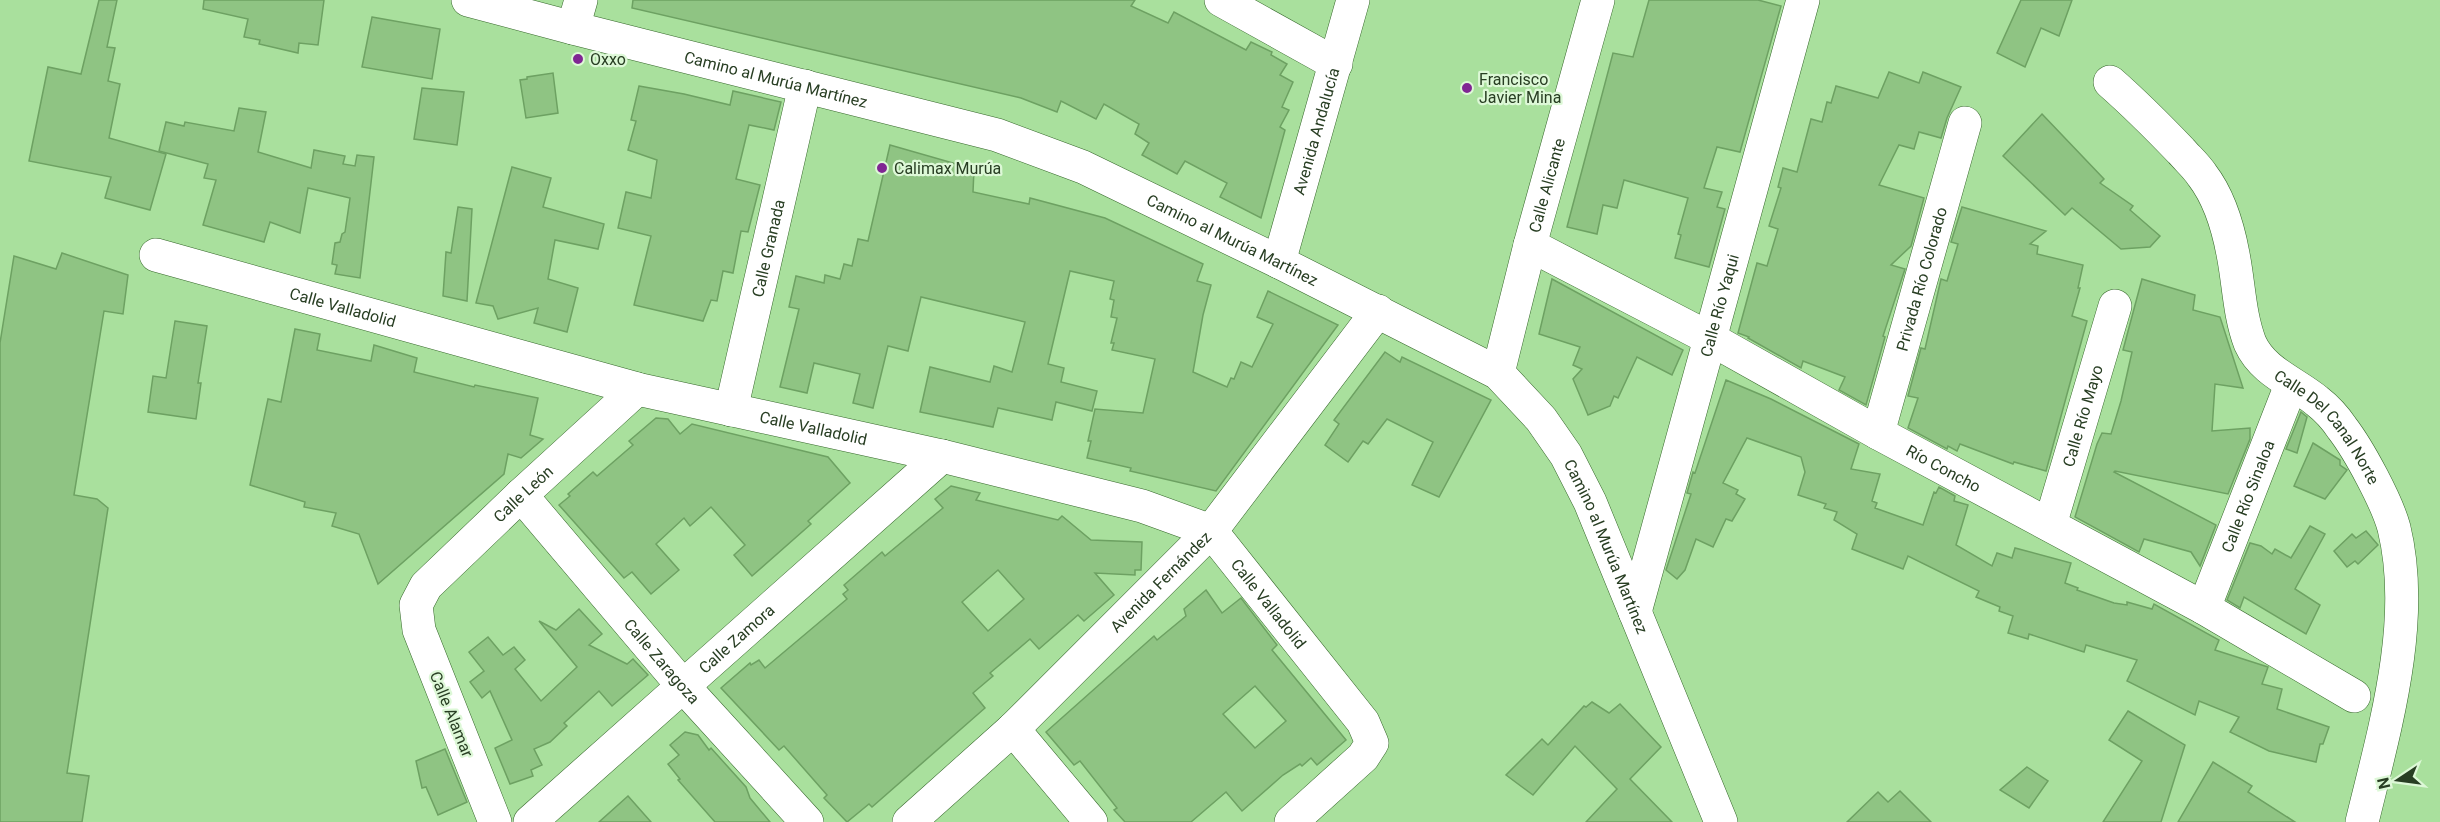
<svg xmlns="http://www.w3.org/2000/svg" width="2440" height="822" viewBox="0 0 2440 822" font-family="Roboto,sans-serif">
<rect width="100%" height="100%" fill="#a9e09d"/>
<g fill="#8fc483" stroke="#6da162" stroke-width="1.5" fill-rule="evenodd">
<path d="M99 0H117L107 47 115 48 108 81 120 84 109 138 166 154 150 210 105 198 111 177 29 161 48 67 81 74Z"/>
<path d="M204 0H324L318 45 299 43 298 53 259 44 260 40 244 37 248 19 203 9Z"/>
<path d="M633 0H1135L1131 6 1168 23 1174 12 1246 50 1251 42 1272 52 1271 55 1287 64 1280 75 1293 82 1282 107 1289 110 1280 127 1285 130 1261 218 1220 197 1227 183 1185 161 1177 174 1142 155 1149 143 1135 134 1139 124 1104 104 1096 119 1061 101 1057 112 1021 98 632 8Z"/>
<path d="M1649 0H1758L1781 6 1740 152 1717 147 1704 188 1722 192 1717 207 1725 209 1709 267 1675 258 1681 235 1678 234 1688 198 1624 180 1617 208 1603 205 1597 234 1567 227 1613 53 1633 57Z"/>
<path d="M2021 0H2072L2059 36 2041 28 2025 67 1997 53Z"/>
<path d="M372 17 440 29 432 79 362 67Z"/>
<path d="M1889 72 1919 83 1923 72 1961 87 1947 118 1941 138 1919 132 1914 149 1899 145 1879 185 1924 198 1911 246 1891 265 1905 269 1883 336 1885 337 1866 405 1839 390 1845 377 1803 361 1801 368 1748 338 1749 337 1738 333 1757 263 1767 266 1778 229 1769 226 1781 188 1778 187 1783 168 1797 172 1811 119 1822 122 1827 102 1831 103 1836 86 1878 98Z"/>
<path d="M553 73 558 113 526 118 520 80 527 79V77Z"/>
<path d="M639 86 684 94 730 105 733 91 781 102 774 130 749 125 736 179 760 185 748 232 741 231 733 273 723 271 717 301 711 300 703 321 634 305 651 236 618 228 626 192 651 198 657 160 628 150 636 121 631 120Z"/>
<path d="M422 88 464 92 457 145 414 139Z"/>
<path d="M239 108 266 112 258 152 311 168 314 150 345 156 343 164 355 166 357 155 374 157 360 278 335 274 337 265 332 264 335 243 340 242 342 234 345 232 350 198 308 188 300 233 270 222 264 242 203 225 216 180 204 178 208 164 159 151 166 122 184 126 185 122 234 131Z"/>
<path d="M2042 114 2104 179 2100 183 2133 206 2130 210 2160 236 2150 247 2121 249 2072 208 2065 215 2003 156Z"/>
<path d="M890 145 974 169 973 192 1029 204 1030 198 1105 218 1203 264 1197 281 1211 285 1203 315 1193 372 1227 387 1231 378 1234 379 1241 362 1252 367 1273 324 1257 317 1268 291 1338 325 1216 491 1130 471 1131 468 1087 458 1091 441H1088L1095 409 1143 413 1155 359 1112 350 1114 343H1111L1117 318 1111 317 1114 300 1110 299 1114 281 1070 271 1048 364 1064 368 1061 382 1097 391 1092 411 1056 402 1052 420 998 408 993 427 920 412 930 367 990 382 994 366 1012 372 1025 322 921 297 908 351 888 346 873 408 853 403 860 374 814 363 807 393 780 387 799 309 789 307 796 276 824 283 825 275 840 279 844 264 852 266 858 239 868 241Z"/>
<path d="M512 167 551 178 543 207 604 224 598 249 555 240 548 279 578 288 567 332 534 323 538 308 498 319 493 306 476 303Z"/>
<path d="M458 207 472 209 467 301 443 296 446 252 451 253Z"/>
<path d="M1962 207 2046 231 2030 244 2038 246 2037 254 2083 265 2078 288H2080L2072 316 2087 321 2046 471 2014 462 2013 464 1960 444 1957 451 1948 446 1947 449 1908 428 1918 398 1908 396 1921 348 1925 349 1941 279 1947 281 1958 244 1951 242Z"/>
<path d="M62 253 128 275 123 314 104 311 74 495 97 499 108 508 67 773 89 776 82 822H0V343L14 256 56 269Z"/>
<path d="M1552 279 1683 350 1672 375 1637 357 1618 398 1614 396 1610 406 1588 415 1573 379 1582 369 1573 365 1580 347 1539 334Z"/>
<path d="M2142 279 2195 295 2193 310 2220 317 2243 388 2215 384 2212 431 2250 428V439L2228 494 2115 471 2114 472 2216 525 2200 566 2191 552 2144 539 2139 552 2075 517 2097 444 2102 433 2111 434 2121 401 2132 352 2123 350Z"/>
<path d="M175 321 207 326 198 383H201L196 419 148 412 153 376 166 378Z"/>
<path d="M295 329 320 334 317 350 371 361 374 345 417 358 414 372 474 387 475 385 538 398 530 435 543 439 521 458 508 454 504 474 378 584 359 534 332 526 336 513 304 507 305 502 250 485 268 399 281 402Z"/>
<path d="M1385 352 1400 362 1402 357 1491 400 1439 497 1412 485 1433 442 1387 419 1368 444 1363 441 1348 462 1325 445 1339 424 1334 420Z"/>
<path d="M1726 380 1771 399 1859 444 1851 469 1880 474 1872 501 1877 503 1875 508 1923 525 1934 492 1936 493 1939 487 1955 496 1954 501 1968 505 1956 545 1992 566 1997 553 2012 558 2015 548 2071 563 2065 583 2078 588 2077 590 2114 603 2127 605V602L2152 609 2154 604 2219 640 2215 650 2268 667 2262 684 2282 689 2277 709 2329 727 2323 744H2320L2316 762 2269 751 2230 732 2239 717 2199 701 2195 715 2127 681 2137 660 2086 645 2084 652 2029 634 2028 639 2008 633 2013 616 1999 611 2000 607 1976 597 1979 591 1908 556 1903 569 1852 549 1857 534 1834 520 1837 512 1824 508 1826 504 1798 495 1805 472 1801 457 1747 438 1723 483 1738 490 1736 494 1745 499 1732 521 1726 519 1713 547 1696 539 1685 570 1677 579 1666 570 1691 494 1687 493 1693 472 1695 473Z"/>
<path d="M2301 412 2307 417 2297 453 2286 449Z"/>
<path d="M656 418 668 419 680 434 692 424 828 457 850 483 808 521 811 524 752 576 734 555 745 545 711 507 690 526 684 518 656 544 679 570 651 594 632 572 624 578 559 505 570 496 568 494 593 472 597 476 633 445 629 441Z"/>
<path d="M2313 443 2340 460V465L2347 470 2325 499 2294 486Z"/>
<path d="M951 486 980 493 976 500 1058 520 1062 516 1091 540 1142 542 1141 570H1135V575L1095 573 1114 595 1084 621 1078 615 1039 649 1030 639 990 673 993 676 973 693 985 708 872 807 869 804 847 822 824 798 827 795 784 746 779 750 721 688 750 663 751 665 759 660 765 668 847 599 843 594 848 590 844 585 882 552 885 556 943 508 935 499ZM998 570 1024 599 988 631 962 602Z"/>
<path d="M2310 526 2325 534 2295 589 2320 605 2306 634 2244 597 2240 608 2227 600 2250 543 2261 546 2272 554 2275 549 2291 558Z"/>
<path d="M2366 531 2378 545 2358 564 2355 561 2347 567 2334 551 2352 534 2356 538Z"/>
<path d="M1206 590 1222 613 1241 598 1277 645 1272 650 1346 740 1317 765 1311 758 1302 766 1300 764 1283 775 1242 811 1226 792 1191 822H1125L1114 810 1117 808 1080 761 1074 765 1046 732 1154 636 1157 640 1186 616 1184 609ZM1255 686 1286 721 1255 748 1223 714Z"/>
<path d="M579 609 602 634 589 645 627 664 633 659 648 675 612 706 599 691 564 723 567 726 550 742 534 749 542 765 531 770 533 776 510 784 495 748 512 740 490 691 482 698 470 682 484 671 469 652 488 637 503 655 514 647 525 660 515 669 541 701 577 667 539 621 556 630Z"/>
<path d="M1592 702 1609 713 1620 704 1661 747 1630 779 1672 822H1586L1617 789 1575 746 1533 795 1506 775 1542 739 1548 745 1584 706 1586 707Z"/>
<path d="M2128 711 2185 745 2161 822H2103L2142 761 2109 740Z"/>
<path d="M685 732 698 735 709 750 711 748 746 787 750 798 770 822H715L678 780 680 779 668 764 679 755 670 745Z"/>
<path d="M445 749 467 802 438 815 426 787 422 788 416 761Z"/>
<path d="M2213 762 2252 786 2248 792 2295 822H2178Z"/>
<path d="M2027 767 2048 781 2029 808 2000 790Z"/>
<path d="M1900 791 1931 822H1847L1878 792 1888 802Z"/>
<path d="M628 796 651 822H599Z"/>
</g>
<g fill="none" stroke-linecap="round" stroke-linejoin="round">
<defs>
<g id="minor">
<path id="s1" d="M468 0 573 28 997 135 1083 167 1279 262 1498 373 1541 419 1566 455 1590 502 1721 822"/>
<path d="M1221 0 1336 64"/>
<path d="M573 28 581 0"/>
<path id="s2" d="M2110 82C2135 104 2158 127 2181 151 2188 159 2196 166 2202 175 2219 197 2228 227 2233 254 2239 284 2239 314 2250 343 2263 372 2294 382 2317 401 2326 408 2336 419 2342 428 2359 450 2387 502 2394 528 2417 622 2384 731 2362 822"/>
<path id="s3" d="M1530 245 1709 338 1878 433 2204 608 2354 696"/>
<path id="s4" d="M156 255 637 389 942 456 1142 506 1211 531 1363 722 1372 743 1363 757 1291 822"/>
<path id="s5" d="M1279 262 1353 0"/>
<path id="s6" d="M1498 373 1530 245 1598 0"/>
<path id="s7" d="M731 410 805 86"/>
<path id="s8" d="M1878 433 1965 123"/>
<path id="s9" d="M521 495 683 686 807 822"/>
<path id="s10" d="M2050 525 2115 306"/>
<path id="s11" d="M2204 608 2291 385"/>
<path id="s12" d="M1635 612 1803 0"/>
<path d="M1013 729 1091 822"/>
<path id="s13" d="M495 822 419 630 416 605 426 586 521 495 637 389"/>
<path id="s14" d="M530 822 942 456"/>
<path id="s15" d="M909 822 1013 729 1211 531 1378 311"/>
</g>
</defs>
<use href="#minor" stroke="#35672a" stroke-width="34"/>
<use href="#minor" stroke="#fff" stroke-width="33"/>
</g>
<g fill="#802693" stroke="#ddf8d7" stroke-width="2">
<circle cx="578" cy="59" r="6"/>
<circle cx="1467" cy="88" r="6"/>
<circle cx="882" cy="168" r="6"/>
</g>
<g text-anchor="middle" stroke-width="4.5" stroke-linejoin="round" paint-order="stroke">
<g font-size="16" fill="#283e23" stroke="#ddf8d7" text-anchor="start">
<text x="590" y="65">Oxxo</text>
<text x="1479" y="85">Francisco<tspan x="1479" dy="18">Javier Mina</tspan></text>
<text x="894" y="174">Calimax Murúa</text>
</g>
<g font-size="16" fill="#283e23" stroke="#ddf8d7">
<text dy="6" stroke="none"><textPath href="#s1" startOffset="318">Camino al Murúa Martínez</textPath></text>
<text dy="6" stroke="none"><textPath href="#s5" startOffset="136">Avenida Andalucía</textPath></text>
<text dy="6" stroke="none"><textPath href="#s6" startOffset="194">Calle Alicante</textPath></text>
<text dy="6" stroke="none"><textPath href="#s1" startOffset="804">Camino al Murúa Martínez</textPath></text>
<text dy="6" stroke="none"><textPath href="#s7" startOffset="166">Calle Granada</textPath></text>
<text dy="6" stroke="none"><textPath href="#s8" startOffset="160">Privada Río Colorado</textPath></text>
<text dy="6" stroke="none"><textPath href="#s12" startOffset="318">Calle Río Yaqui</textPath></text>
<text dy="6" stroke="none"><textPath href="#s4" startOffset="194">Calle Valladolid</textPath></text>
<text dy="6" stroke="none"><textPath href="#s10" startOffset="114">Calle Río Mayo</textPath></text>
<text dy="6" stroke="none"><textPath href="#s4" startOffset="680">Calle Valladolid</textPath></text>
<text dy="6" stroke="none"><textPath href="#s2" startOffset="423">Calle Del Canal Norte</textPath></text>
<text dy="6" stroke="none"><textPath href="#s3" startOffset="470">Río Concho</textPath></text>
<text dy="6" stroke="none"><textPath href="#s13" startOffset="387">Calle León</textPath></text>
<text dy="6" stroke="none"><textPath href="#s11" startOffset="120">Calle Río Sinaloa</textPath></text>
<text dy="6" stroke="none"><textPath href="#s1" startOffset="1308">Camino al Murúa Martínez</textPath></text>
<text dy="6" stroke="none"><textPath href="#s15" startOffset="348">Avenida Fernández</textPath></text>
<text dy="6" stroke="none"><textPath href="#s4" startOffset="1184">Calle Valladolid</textPath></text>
<text dy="6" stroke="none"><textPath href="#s14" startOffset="276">Calle Zamora</textPath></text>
<text dy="6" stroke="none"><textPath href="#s9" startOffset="218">Calle Zaragoza</textPath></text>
<text transform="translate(452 714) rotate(68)" y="6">Calle Alamar</text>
</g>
</g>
<g transform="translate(2398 780) rotate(257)" stroke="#ddf8d7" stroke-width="4.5" paint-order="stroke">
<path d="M0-4.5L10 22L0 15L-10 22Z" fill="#283e23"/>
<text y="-9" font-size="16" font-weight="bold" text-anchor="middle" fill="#283e23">N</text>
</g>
</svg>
